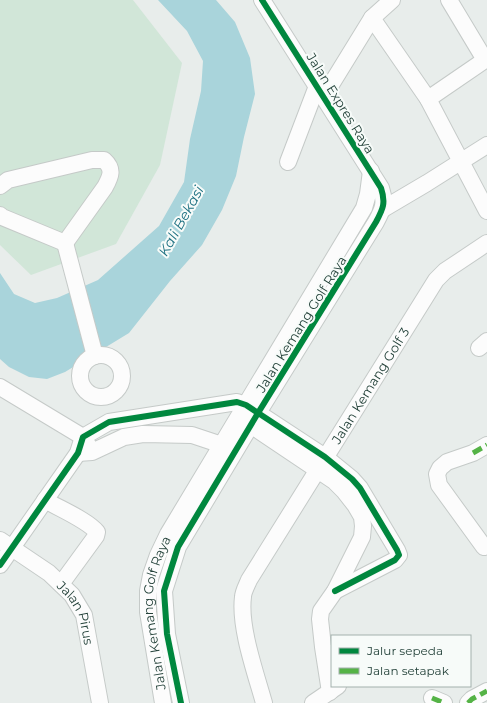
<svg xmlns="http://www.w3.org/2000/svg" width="487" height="703" viewBox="0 0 487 703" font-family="Montserrat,sans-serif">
<rect width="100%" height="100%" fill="#e8edeb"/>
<path fill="#d1e6d8" d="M0 0H133L182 63 160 165 116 244 31 275 0 245Z"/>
<path fill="#a9d4db" d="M158 0H216L235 22 250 58 255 94 244 137 236 176 222 210 202 245 170 281 129 333 65 372 47 379 29 377 9 367 0 359V273L14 294 35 303 57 298 98 280 159 226 184 182 190 139 201 91 203 61 187 31Z"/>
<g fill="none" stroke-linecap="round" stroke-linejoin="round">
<defs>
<g id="minor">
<path d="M372 18 428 99 487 211"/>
<path d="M324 96 372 18 392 0"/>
<path d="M428 99 485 60 449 0"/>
<path d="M288 162 317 86"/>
<path d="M0 186 8 180 92 160H104C114 169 111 176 105 187L65 243"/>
<path d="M383 209 427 183 487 145"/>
<path d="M0 215 2 217 65 243"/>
<path d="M65 243 95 356"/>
<path d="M479 348 487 341"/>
<circle cx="101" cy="376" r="21"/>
<path d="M0 387 83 437 88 445"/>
<path d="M243 420 334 481 344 491 355 505 362 517 363 526 362 537 335 591 321 611 320 619 323 647 330 692"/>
<path d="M78 453 92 452 124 437 143 434 192 435 222 445 230 449"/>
<path d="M45 500C60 509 87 520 97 532L96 536 61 584"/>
<path id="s1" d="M0 540 49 573 72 595 84 615 100 703"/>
<path d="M484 547 439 485 437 474 440 468 447 462 473 453 487 445"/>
<path d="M0 565 78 453 83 437 109 422 237 402 246 405 325 457 352 479 360 488 397 550 399 555 395 560 335 591"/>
<path d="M432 698 444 703"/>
<path id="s2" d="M163 703 148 612V591L151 575 158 555 168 534 364 208 368 194 371 171"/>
<path d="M181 703 167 634 164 591 178 547 258 413 376 222C383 209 386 203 381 188L262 0"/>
<path id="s3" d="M264 703C256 674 239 627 243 597 243 592 247 585 249 580L436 280 445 271 487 243"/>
<path d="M313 703 338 686"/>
<path d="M468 703 472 699 487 691"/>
</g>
</defs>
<use href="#minor" stroke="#c5cac8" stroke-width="18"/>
<use href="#minor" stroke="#fcfcfc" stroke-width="16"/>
<g stroke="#55b346" stroke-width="5" stroke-dasharray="10 5" stroke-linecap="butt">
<path d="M473 453 487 445"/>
<path d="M432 698 444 703"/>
<path d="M468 703 472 699 487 691"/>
</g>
<defs>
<g id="cycleway">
<path d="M0 565 78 453 83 437 109 422 237 402 246 405 325 457 352 479 360 488 397 550 399 555 395 560 335 591"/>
<path d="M181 703 167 634 164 591 178 547 258 413 376 222C383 209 386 203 381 188L262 0"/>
</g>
</defs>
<use href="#cycleway" stroke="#f7fbf9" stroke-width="8"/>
<use href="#cycleway" stroke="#00873e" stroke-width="6"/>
</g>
<g text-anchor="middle" stroke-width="4" stroke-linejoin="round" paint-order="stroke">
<g font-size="13" fill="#24423a" stroke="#f7fbf9">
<text transform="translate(341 103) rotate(58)" y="5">Jalan Expres Raya</text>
<text transform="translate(301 324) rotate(-58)" y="5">Jalan Kemang Golf Raya</text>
<text dy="5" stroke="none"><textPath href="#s3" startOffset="356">Jalan Kemang Golf 3</textPath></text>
<text dy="5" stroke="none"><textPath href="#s2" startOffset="92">Jalan Kemang Golf Raya</textPath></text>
<text dy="5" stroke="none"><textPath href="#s1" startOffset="109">Jalan Pirus</textPath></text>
</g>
<g font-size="14" font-style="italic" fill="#1c6f80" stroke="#f7fbf9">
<text transform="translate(181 221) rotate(-61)" y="5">Kali Bekasi</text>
</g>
</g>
<rect x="331" y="635" width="140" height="52" fill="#f7fbf9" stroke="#a3b1ad"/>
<rect x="339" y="648" width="20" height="6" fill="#00873e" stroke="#a3b1ad"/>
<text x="367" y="655" font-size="12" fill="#24423a">Jalur sepeda</text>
<rect x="339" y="668" width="20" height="6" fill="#55b346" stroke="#a3b1ad"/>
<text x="367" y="675" font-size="12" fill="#24423a">Jalan setapak</text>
</svg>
